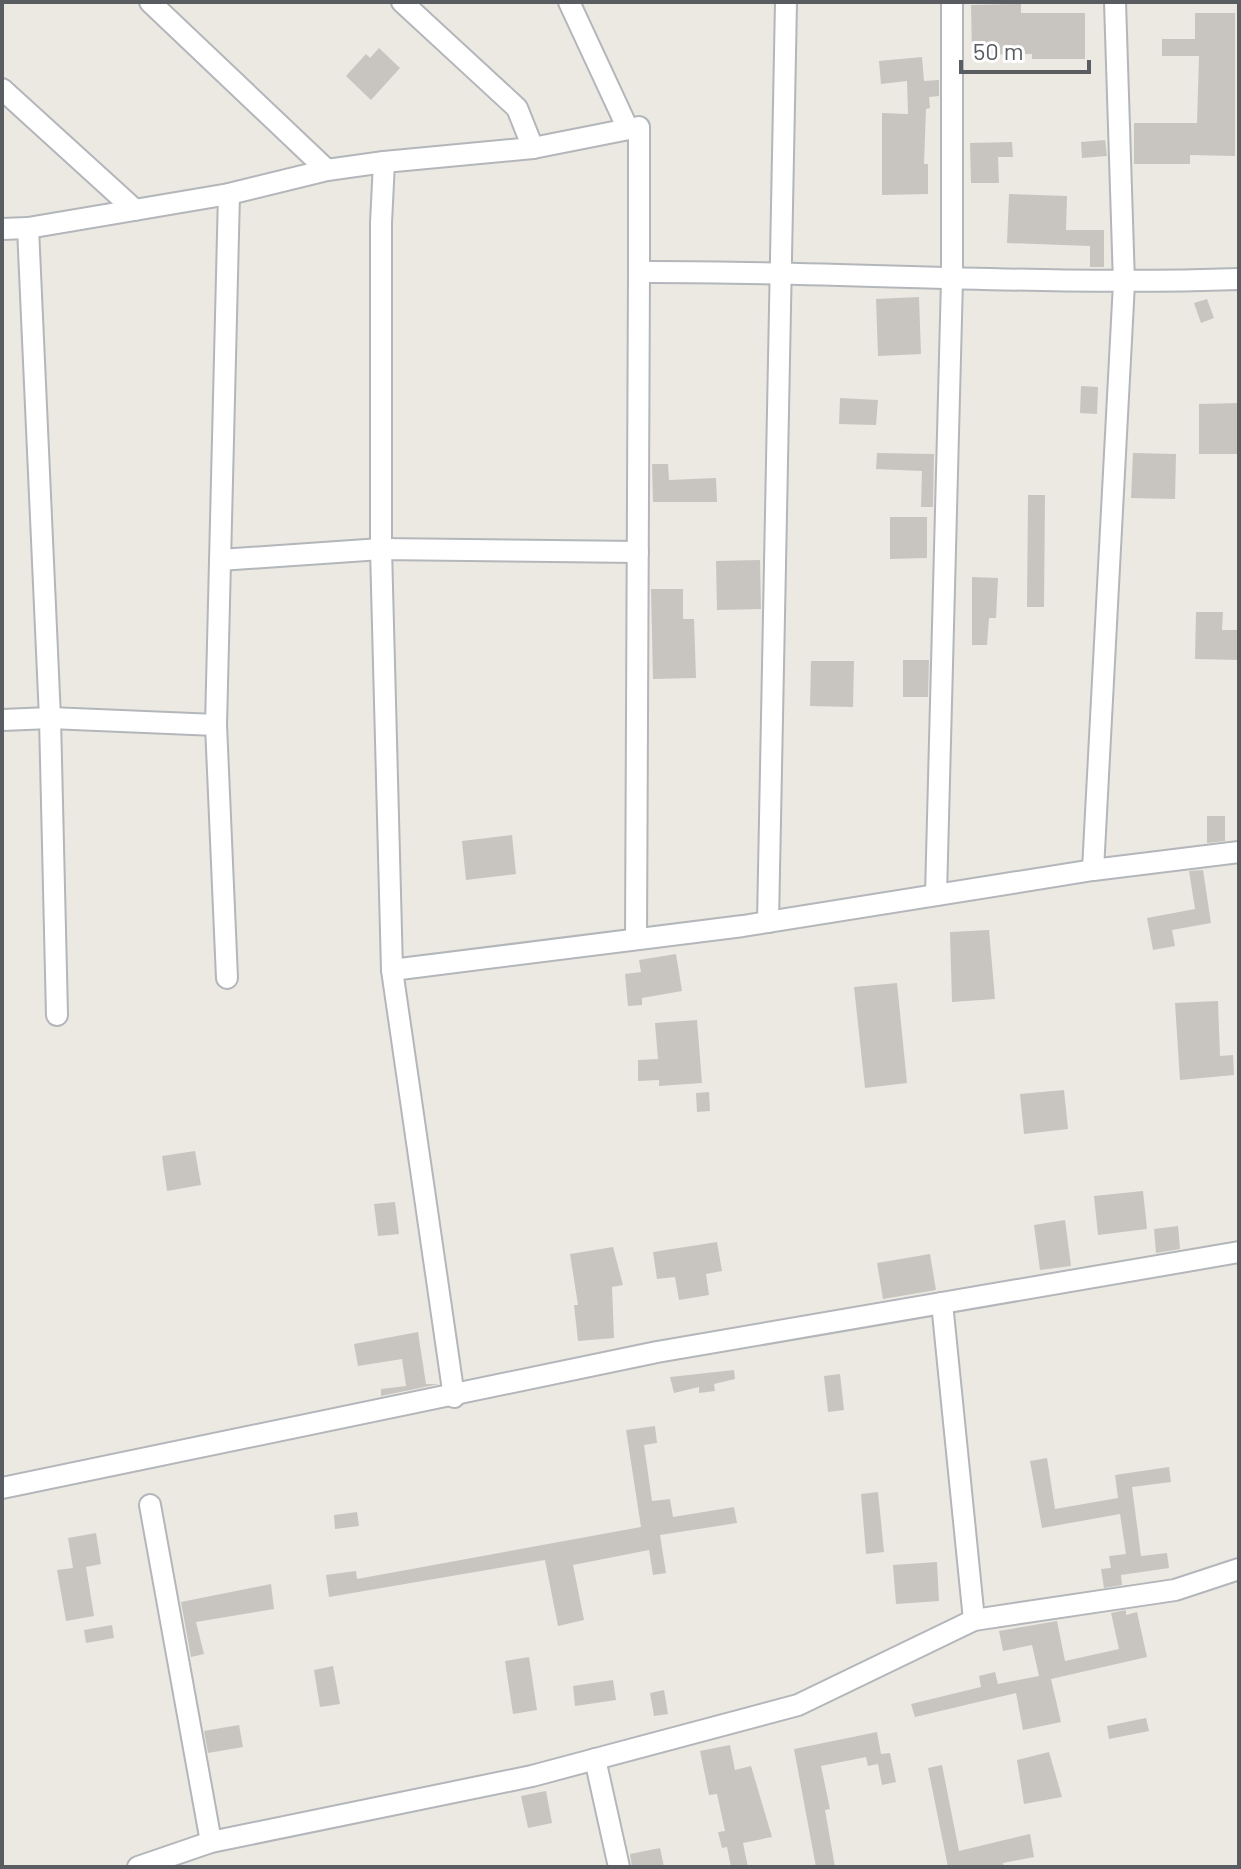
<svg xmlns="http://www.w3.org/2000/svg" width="1241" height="1869" viewBox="0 0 1241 1869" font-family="Barlow,sans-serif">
<rect width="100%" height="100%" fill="#ebe9e1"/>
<g fill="#c8c5c0">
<path d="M1021 4V13H1085V59H1032V54L972 55 971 5Z"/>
<path d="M1195 13H1235V156L1190 155V164H1134V123H1197L1199 56H1162V39H1195Z"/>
<path d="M379 48 400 68 371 100 346 76 366 54 370 58Z"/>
<path d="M922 57 924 81 939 80V96L929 97 930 108 926 109 924 164H928V194L882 195V113L908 114 907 81 881 84 879 61Z"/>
<path d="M1105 140 1107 156 1082 158 1081 142Z"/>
<path d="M1012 142 1013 157H998L999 183H971L970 143Z"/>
<path d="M1009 194 1067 196 1066 230H1104V267H1090V246L1007 243Z"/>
<path d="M919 297 921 354 878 356 876 299Z"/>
<path d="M1207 299 1214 318 1201 323 1194 303Z"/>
<path d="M1081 386 1098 387 1097 414 1080 413Z"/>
<path d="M840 398 878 400 876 425 839 424Z"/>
<path d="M1239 403V454H1199V404Z"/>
<path d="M877 453 934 454 933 507H921L922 471 876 469Z"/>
<path d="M1133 453 1176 454 1175 499 1131 498Z"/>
<path d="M652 464H668L669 480 716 478 717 502H653Z"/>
<path d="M1028 495H1045L1044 607H1027Z"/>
<path d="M890 517H927V558L890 559Z"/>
<path d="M760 560 761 609 717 610 716 561Z"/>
<path d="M972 577 998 578 996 618H989L987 645H972Z"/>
<path d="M651 589H683V619H694L696 678 653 679Z"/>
<path d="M1196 612H1223L1222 630H1239V660L1195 659Z"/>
<path d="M903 660H929L928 697H903Z"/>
<path d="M811 661H854L853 707 810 706Z"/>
<path d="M1207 816H1225V841L1207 843Z"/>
<path d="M512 835 516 874 466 880 462 841Z"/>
<path d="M1203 870 1211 923 1172 930 1175 946 1153 950 1147 918 1195 909 1189 871Z"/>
<path d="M989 930 995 999 952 1002 950 932Z"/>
<path d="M676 954 682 991 642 998V1005L628 1006 625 974 641 972 639 960Z"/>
<path d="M897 983 907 1083 865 1088 854 987Z"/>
<path d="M1218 1001 1220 1056 1233 1055 1234 1075 1180 1080 1175 1003Z"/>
<path d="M697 1020 702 1083 659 1086V1080L638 1081V1060L658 1059 655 1023Z"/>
<path d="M1064 1090 1068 1129 1024 1134 1020 1094Z"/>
<path d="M709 1092 710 1111 697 1112 696 1093Z"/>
<path d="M195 1151 201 1185 167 1191 162 1156Z"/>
<path d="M1143 1191 1147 1229 1098 1235 1094 1196Z"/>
<path d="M395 1202 399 1234 378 1236 374 1204Z"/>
<path d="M1065 1220 1071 1266 1040 1270 1034 1225Z"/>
<path d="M1178 1226 1180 1249 1156 1253 1154 1229Z"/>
<path d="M717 1242 722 1271 706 1274 709 1295 679 1300 675 1277 657 1279 653 1252Z"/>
<path d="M613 1247 623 1285 612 1287 614 1338 578 1341 574 1305H578L570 1254Z"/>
<path d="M930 1254 936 1290 883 1299 877 1263Z"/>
<path d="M418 1332 426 1384H439L381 1396V1389L406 1386 402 1359 358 1366 354 1344Z"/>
<path d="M734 1370 735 1379 714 1384 715 1391 699 1393V1387L674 1393 670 1377Z"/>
<path d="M840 1374 844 1410 828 1412 824 1376Z"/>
<path d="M655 1426 657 1443 644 1445 652 1501 670 1499 673 1517 734 1507 737 1523 660 1535 666 1573 653 1575 649 1550 573 1565 584 1620 558 1626 545 1560 329 1597 326 1575 356 1571 357 1579 641 1527 626 1430Z"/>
<path d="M1047 1458 1055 1509 1118 1498 1115 1475 1169 1467 1171 1482 1132 1487 1141 1556 1167 1553 1169 1568 1121 1575 1122 1585 1104 1588 1101 1569 1111 1568 1109 1556 1126 1554 1120 1514 1042 1528 1030 1461Z"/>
<path d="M878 1492 884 1552 866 1554 861 1494Z"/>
<path d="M357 1512 359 1526 335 1529 334 1515Z"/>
<path d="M96 1533 101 1564 86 1567 94 1616 66 1621 57 1570 73 1568 68 1538Z"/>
<path d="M937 1562 939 1601 896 1604 893 1565Z"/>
<path d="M271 1584 274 1609 196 1622 204 1654 191 1657 181 1602Z"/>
<path d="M1126 1610V1615L1137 1612 1147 1657 1051 1679 1061 1722 1023 1730 1016 1693 915 1717 911 1704 981 1687 979 1676 995 1672 998 1684 1039 1676 1032 1645 1003 1651 999 1631 1057 1621 1065 1661 1119 1649 1111 1613Z"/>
<path d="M112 1625 114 1638 86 1643 84 1630Z"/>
<path d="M529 1657 537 1710 513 1714 505 1661Z"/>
<path d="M333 1666 340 1704 320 1707 314 1670Z"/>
<path d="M613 1680 616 1700 575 1706 573 1686Z"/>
<path d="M664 1690 668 1714 654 1716 650 1693Z"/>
<path d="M1146 1718 1149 1731 1109 1739 1107 1726Z"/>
<path d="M239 1725 243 1747 208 1753 204 1731Z"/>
<path d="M877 1732 881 1754 890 1753 896 1782 882 1785 878 1764 868 1766 866 1757 821 1766 830 1809 825 1810 835 1867H816L794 1749Z"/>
<path d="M730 1745 735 1770 751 1766 772 1837 743 1843 748 1867H731L727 1847 722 1848 718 1832 725 1831 717 1794 709 1795 700 1751Z"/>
<path d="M1049 1752 1062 1797 1024 1804 1017 1760Z"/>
<path d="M942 1765 959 1851 1030 1834 1034 1857 1003 1863 1004 1867H948L928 1768Z"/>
<path d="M546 1791 552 1823 528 1828 521 1796Z"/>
<path d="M660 1848 664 1867H632L630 1854Z"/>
</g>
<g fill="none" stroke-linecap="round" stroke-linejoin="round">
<defs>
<g id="street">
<path d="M150 2 327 170"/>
<path d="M402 2 517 108 533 148 639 127V272C839 271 1039 286 1239 279"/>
<path d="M569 2 628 129"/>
<path d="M2 89 135 210"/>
<path d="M28 228 50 718 57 1015"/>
<path d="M2 229 28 228 229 194 327 170 384 162"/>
<path d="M220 560 381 549 638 552"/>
<path d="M2 720 50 718 216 725"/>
<path d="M1093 870 1124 283 1115 2"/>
<path d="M936 895 952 280V2"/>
<path d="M768 922 786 2"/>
<path d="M636 939 639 272"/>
<path d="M392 970 743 926 1093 870 1239 852"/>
<path d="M227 978 216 725 229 194"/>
<path d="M942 1303 974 1620"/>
<path d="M454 1397 392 970 381 549V223L384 162 533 148"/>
<path d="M2 1488 657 1352 1239 1252"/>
<path d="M150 1505 211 1842"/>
<path d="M595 1759 619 1867"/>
<path d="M138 1867 211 1842 532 1776 798 1705 974 1620 1175 1590 1239 1569"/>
</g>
</defs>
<use href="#street" stroke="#b3b6ba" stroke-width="24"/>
<use href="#street" stroke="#fff" stroke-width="20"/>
</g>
<rect width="1241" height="1869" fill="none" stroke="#595c60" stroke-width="8"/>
<path d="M961 60v12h128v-12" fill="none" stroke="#595c60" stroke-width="4"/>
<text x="973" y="60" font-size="24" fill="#595c60" stroke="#ffffff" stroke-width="6" paint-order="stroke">50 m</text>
</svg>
